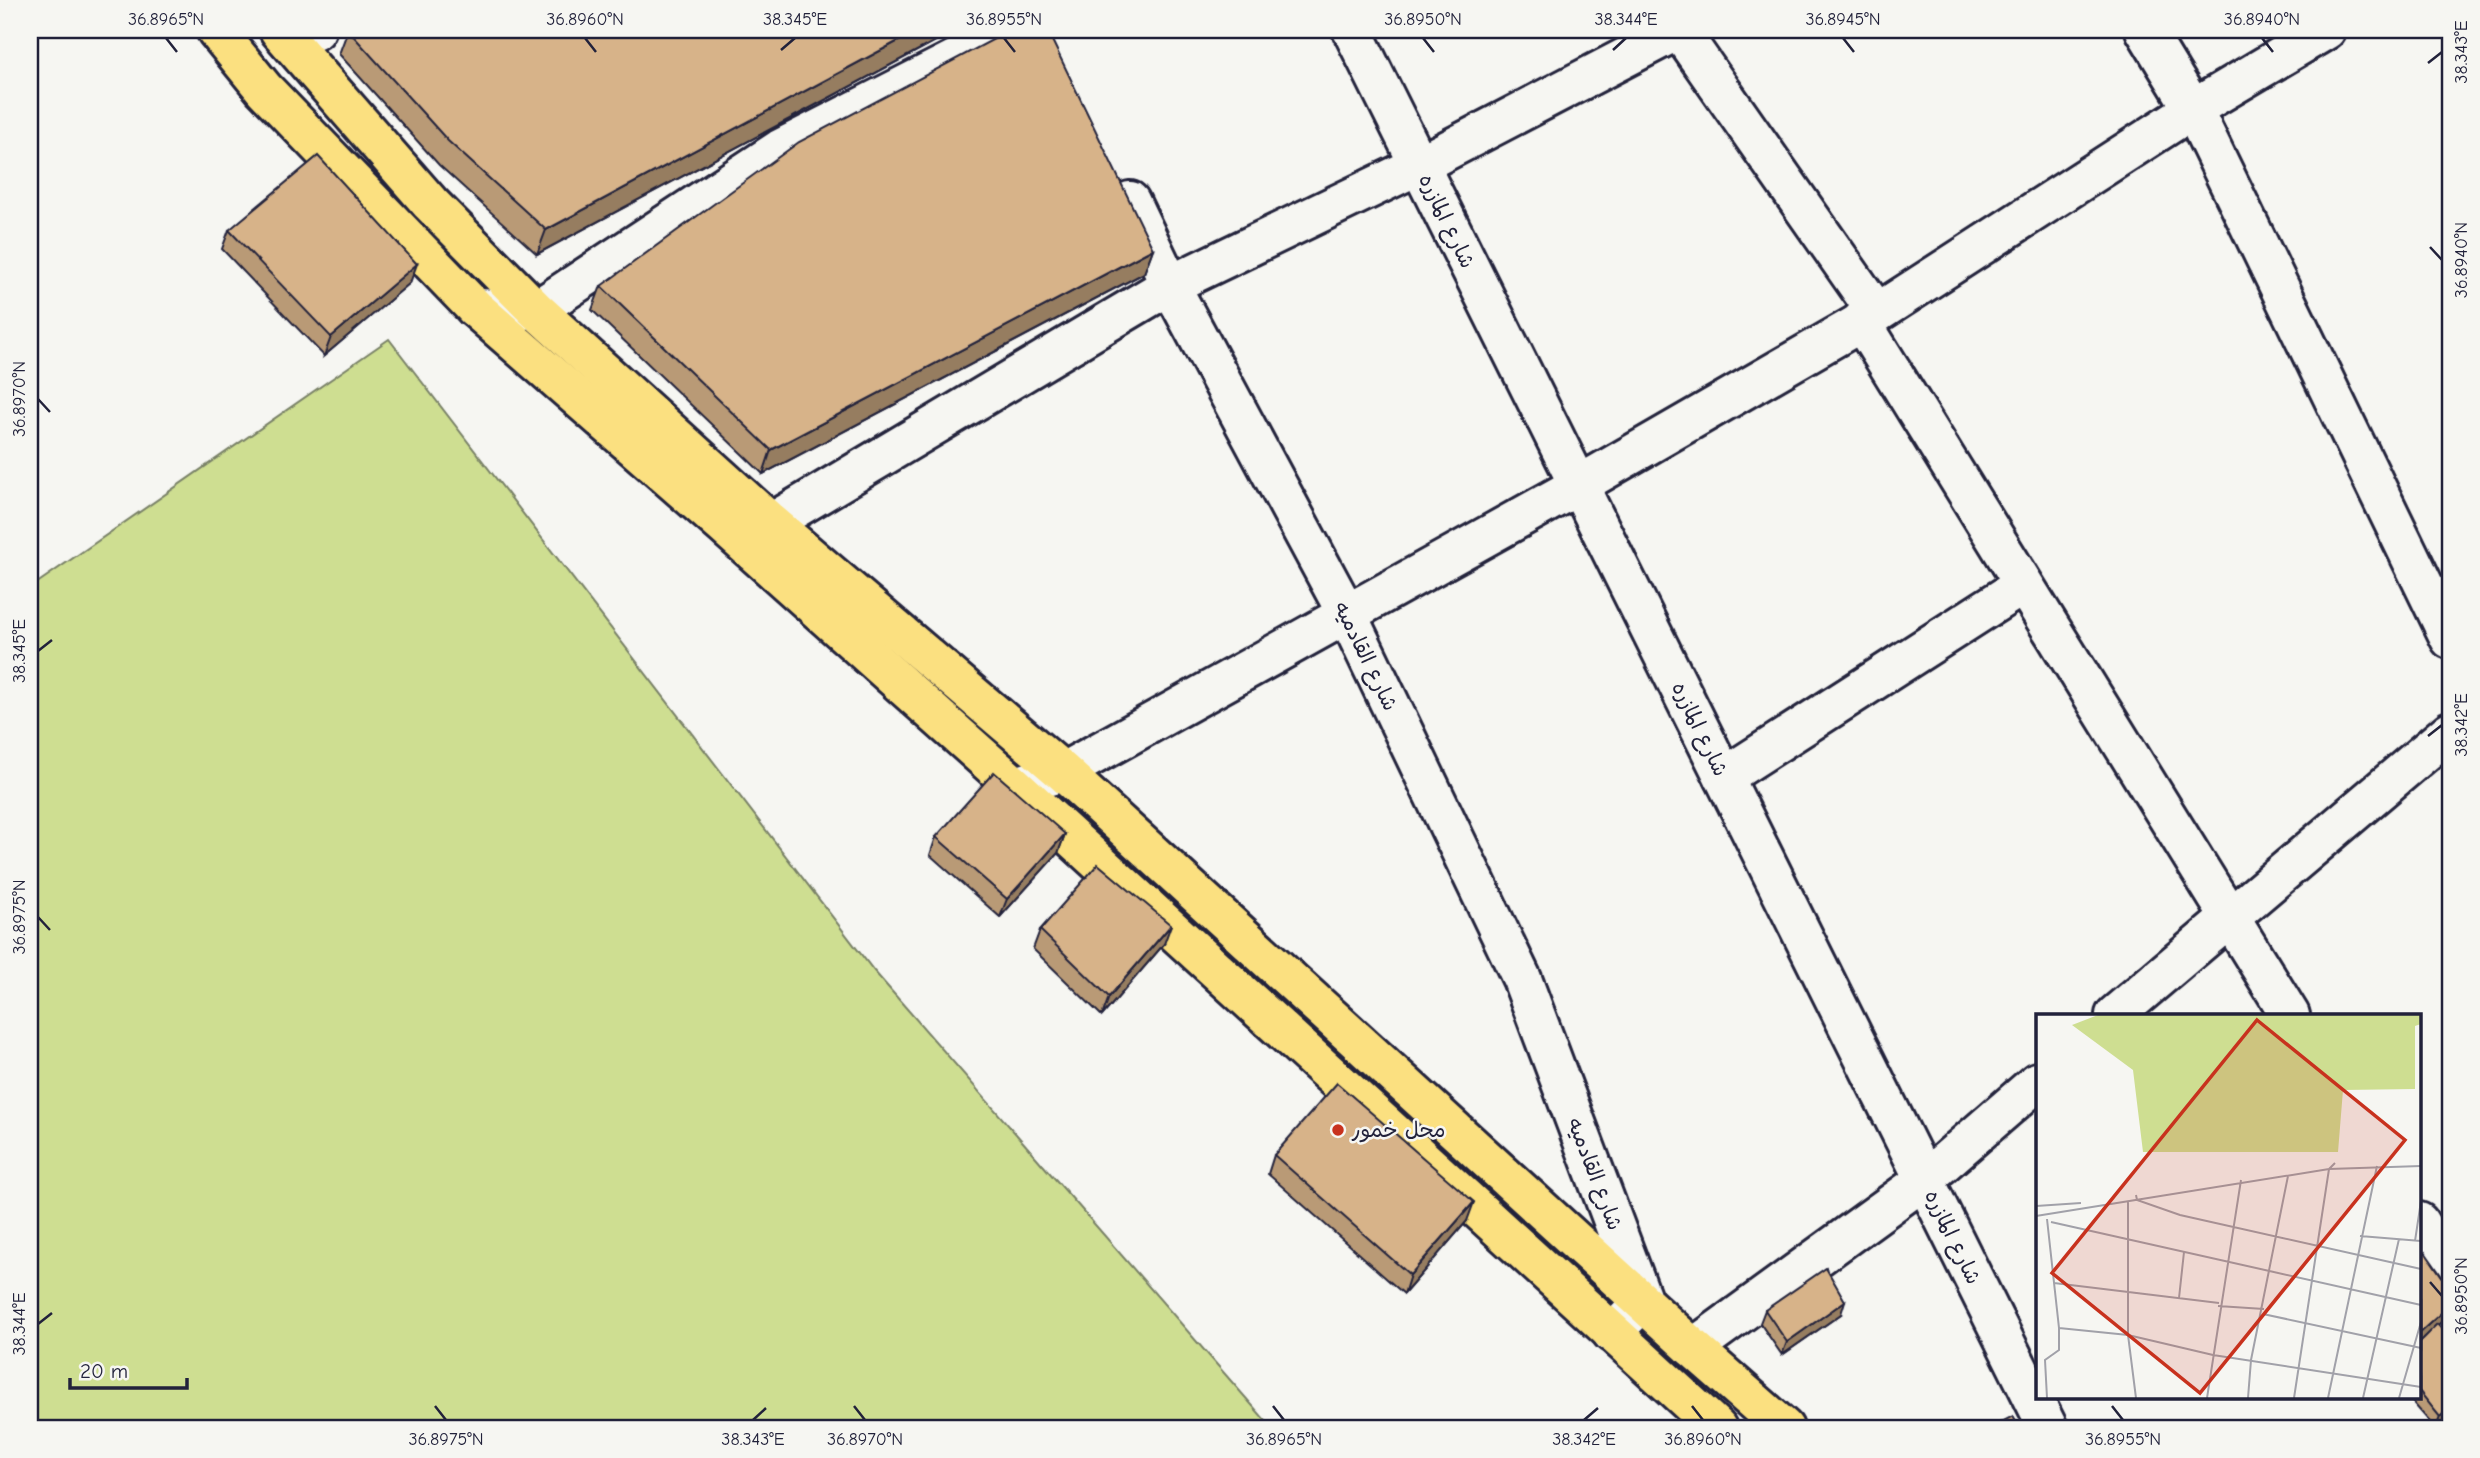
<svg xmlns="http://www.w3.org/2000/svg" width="2480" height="1458" viewBox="0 0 2480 1458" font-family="'Comic Neue','Playpen Sans Arabic',sans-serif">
<rect width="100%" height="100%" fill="#f6f6f2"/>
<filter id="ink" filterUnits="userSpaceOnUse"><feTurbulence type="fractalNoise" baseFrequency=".0143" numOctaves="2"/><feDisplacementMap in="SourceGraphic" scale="14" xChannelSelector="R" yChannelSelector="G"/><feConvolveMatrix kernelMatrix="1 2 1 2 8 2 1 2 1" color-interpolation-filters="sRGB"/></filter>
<g filter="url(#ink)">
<path fill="#cede91" stroke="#788066" stroke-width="2" d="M389 339 874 971 1272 1428H30V588Z"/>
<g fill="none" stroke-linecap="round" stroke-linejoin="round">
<defs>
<g id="street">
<path d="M1352 30 2048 1428"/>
<path d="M1679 30 1877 313"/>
<path d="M2145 30 2193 109 2450 639"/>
<path d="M290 42 316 30"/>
<path d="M1130 201 1170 285 1347 614 1522 979 1643 1301 1612 1333"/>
<path d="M475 308 536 310 780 149 1013 30"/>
<path d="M1861 321 2290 1015"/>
<path d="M771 523 1170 285 1419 165 1678 30"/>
<path d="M1724 777 2023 585"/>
<path d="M1015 786 1063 772 1579 485 1877 313 2193 109 2326 30"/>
<path d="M2115 1015 2450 731"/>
<path d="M2419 1222 2450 1273"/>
<path d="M1693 1348 1924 1180 2037 1082"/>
</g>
<g id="primary">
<path d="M216 30 264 89 475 308 723 525 1015 786 1717 1428"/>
<path d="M279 30 430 203 536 310 771 523 1063 772 1693 1348 1784 1428"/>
</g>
</defs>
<use href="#street" stroke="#22223b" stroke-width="44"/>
<use href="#primary" stroke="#22223b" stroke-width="44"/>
<use href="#street" stroke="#f6f6f2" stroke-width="38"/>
<use href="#primary" stroke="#fbe080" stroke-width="38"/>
</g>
<g fill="#b99a76" stroke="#22223b" stroke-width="2">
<path d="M348 30H956L537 254 439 165 339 54Z"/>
<path d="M229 230 410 283 324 356 222 249Z"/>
<path d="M1153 249 1144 273 763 474 592 310 601 286Z"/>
<path d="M1065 834 1058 853 1000 917 930 855 936 837Z"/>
<path d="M1040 930 1164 944 1102 1016 1033 949Z"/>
<path d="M1274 1155 1467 1221 1404 1294 1268 1174Z"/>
<path d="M2450 1288V1314L2438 1325 2450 1338V1416L2437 1428H2435L2408 1397H2419V1342Z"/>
<path d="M1765 1310 1841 1314 1782 1355 1760 1323Z"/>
</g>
<g fill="#967d60" stroke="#22223b" stroke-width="2">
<path d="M919 30H956L537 254 546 230Z"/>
<path d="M1153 249 1144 273 763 474 771 450Z"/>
<path d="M417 264 410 283 324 356 331 337Z"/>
<path d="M1065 834 1058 853 1000 917 1007 899Z"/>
<path d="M1171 925 1164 944 1102 1016 1109 997Z"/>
<path d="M1474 1202 1467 1221 1404 1294 1410 1275Z"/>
<path d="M1845 1301 1841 1314 1782 1355 1787 1342Z"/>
<path d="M2450 1305V1314L2419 1342V1333Z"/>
<path d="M2450 1407V1416L2436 1428 2440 1417Z"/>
</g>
<g fill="#d7b389" stroke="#22223b" stroke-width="2">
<path d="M348 30H919L546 230 448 141Z"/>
<path d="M1011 30H1047L1153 249 771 450 601 286 799 142Z"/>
<path d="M318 156 417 264 331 337 229 230Z"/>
<path d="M994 772 1065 834 1007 899 936 837Z"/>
<path d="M1098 864 1171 925 1109 997 1040 930Z"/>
<path d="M1337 1083 1474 1202 1410 1275 1274 1155Z"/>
<path d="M2425 1252 2450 1288V1305L2419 1333V1258Z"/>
<path d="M1826 1268 1845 1301 1787 1342 1765 1310Z"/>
<path d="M2437 1324 2450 1338V1407L2440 1417 2419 1391V1342Z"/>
<path d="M2013 1416 2019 1428H1990Z"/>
</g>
</g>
<path fill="none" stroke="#22223b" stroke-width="2.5" d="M166 38 177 52M585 38 596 52M1004 38 1015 52M1423 38 1434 52M1843 38 1854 52M2262 38 2273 52M781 50 795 38M1613 50 1626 38M2428 63 2442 52M2430 247 2442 260M38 399 50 412M38 651 52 640M2428 736 2442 725M38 917 50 930M2430 1282 2442 1296M38 1324 52 1313M435 1406 446 1420M854 1406 865 1420M1273 1406 1284 1420M1692 1406 1703 1420M2112 1406 2123 1420M753 1420 766 1408M1584 1420 1598 1408"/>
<circle fill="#c8321e" stroke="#f6f6f2" stroke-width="2.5" cx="1338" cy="1130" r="7"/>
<g text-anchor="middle" stroke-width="5" stroke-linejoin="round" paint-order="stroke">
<g font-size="21" fill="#22223b" stroke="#f6f6f2">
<text transform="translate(1447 221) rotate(64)" y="7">شارع المازره</text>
<text transform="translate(1366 656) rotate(64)" y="7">شارع القادميه</text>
<text transform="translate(1700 729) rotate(64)" y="7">شارع المازره</text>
<text transform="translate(1595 1174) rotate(69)" y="7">شارع القادميه</text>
<text transform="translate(1953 1237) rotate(64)" y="7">شارع المازره</text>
</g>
<g font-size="21" fill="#22223b" stroke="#f6f6f2" text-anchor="start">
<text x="1352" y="1137">محل خمور</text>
</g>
</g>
<g transform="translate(2036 1014)">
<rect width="385" height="385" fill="#f6f6f2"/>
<path d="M62 1H385V10L379 12V75L307 76 302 138H107L97 56 36 11Z" fill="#cede91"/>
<path fill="none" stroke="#a1a1a9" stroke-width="2" d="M100 181 101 186 144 201 385 255M92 188V321L100 384M0 192 45 189M0 202 293 155 385 152M15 208 385 291M324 222 385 227M379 227 385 187M18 269 183 289M143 284 148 238M182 292 228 295M227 300 385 334M23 314 92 321 177 341 385 373M11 384 9 346 23 336V314L11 205M171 384 205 166M212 384 215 346 252 162M258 384 293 155 299 149M292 384 341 152M327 384 363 225M363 384 385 308"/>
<path fill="#c8321e" fill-opacity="0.15" stroke="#c8321e" stroke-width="3.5" d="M221 6 369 126 164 379 16 259Z"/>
<rect width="385" height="385" fill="none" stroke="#22223b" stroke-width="3.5"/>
</g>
<rect width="2480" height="1458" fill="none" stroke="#f6f6f2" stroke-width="77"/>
<path d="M70 1378v10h117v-10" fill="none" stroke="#22223b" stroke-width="3.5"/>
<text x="80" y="1378" font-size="21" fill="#22223b" stroke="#f6f6f2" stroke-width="5" paint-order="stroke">20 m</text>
<rect x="38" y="38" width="2404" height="1382" fill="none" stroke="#22223b" stroke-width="2.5"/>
<g font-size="18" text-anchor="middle" fill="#22223b">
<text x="166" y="25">36.8965°N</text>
<text x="585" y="25">36.8960°N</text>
<text x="795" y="25">38.345°E</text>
<text x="1004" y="25">36.8955°N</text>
<text x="1423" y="25">36.8950°N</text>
<text x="1626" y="25">38.344°E</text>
<text x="1843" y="25">36.8945°N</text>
<text x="2262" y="25">36.8940°N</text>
<text transform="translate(2461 52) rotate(-90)" y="6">38.343°E</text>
<text transform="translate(2461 260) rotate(-90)" y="6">36.8940°N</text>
<text transform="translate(19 399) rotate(-90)" y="6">36.8970°N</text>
<text transform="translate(19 651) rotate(-90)" y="6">38.345°E</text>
<text transform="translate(2461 725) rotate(-90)" y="6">38.342°E</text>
<text transform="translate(19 917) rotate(-90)" y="6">36.8975°N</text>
<text transform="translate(2461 1296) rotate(-90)" y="6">36.8950°N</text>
<text transform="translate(19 1324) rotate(-90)" y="6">38.344°E</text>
<text x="446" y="1445">36.8975°N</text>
<text x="753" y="1445">38.343°E</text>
<text x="865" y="1445">36.8970°N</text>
<text x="1284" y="1445">36.8965°N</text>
<text x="1584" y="1445">38.342°E</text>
<text x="1703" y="1445">36.8960°N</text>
<text x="2123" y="1445">36.8955°N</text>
</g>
</svg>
